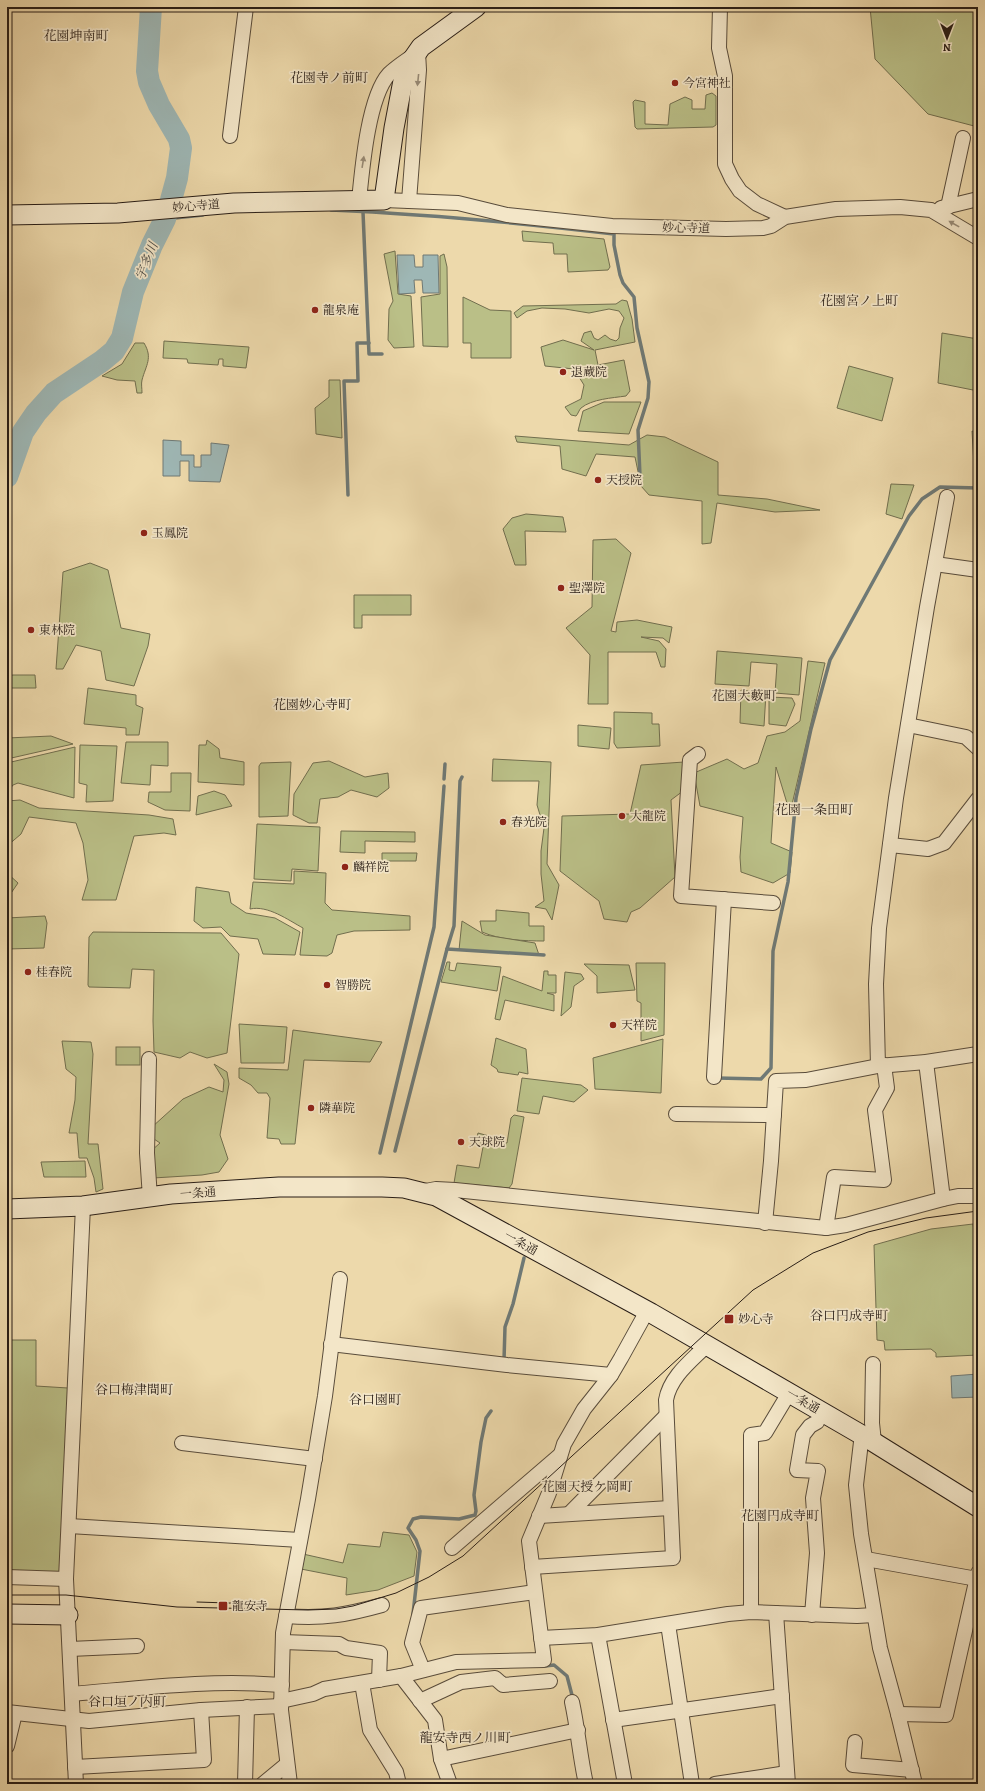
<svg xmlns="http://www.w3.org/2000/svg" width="985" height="1791" viewBox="0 0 985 1791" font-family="Alegreya,'Noto Serif JP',serif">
<rect width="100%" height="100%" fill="#edd9ab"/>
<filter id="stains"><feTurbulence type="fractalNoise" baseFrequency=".005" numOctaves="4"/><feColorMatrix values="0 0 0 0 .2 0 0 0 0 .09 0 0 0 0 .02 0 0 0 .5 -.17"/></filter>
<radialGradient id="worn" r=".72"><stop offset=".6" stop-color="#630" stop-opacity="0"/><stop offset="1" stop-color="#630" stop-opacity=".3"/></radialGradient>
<g fill="#babf87" stroke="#716e4e">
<path d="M870 7H978V127L928 114 875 59Z"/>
<path d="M712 93 716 96V125L713 127 637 129 635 127 633 102 635 100 645 102V124L668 125 670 104 685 97 692 100V109H705L706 95Z"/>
<path d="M522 231 604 239 610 267 608 270 568 272 567 254H554L553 243 523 241Z"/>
<path d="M395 251 398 294 411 296 414 347 394 348 388 340 389 309 393 301 384 254Z"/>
<path d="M444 254 447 267 448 347 423 346 421 297 440 294V256Z"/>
<path d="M463 297 490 310 511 311V358H471V343H463Z"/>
<path d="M622 300 627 301 632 319 635 342 595 350 598 365 624 360 630 391 626 396C612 398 592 399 581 408 579 410 578 414 576 416L571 415 565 407 581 399 584 385 574 369 545 366 541 347 563 340 594 350 581 341 584 333 591 331 594 338 598 340 605 335 610 339 616 341 619 338 620 328 624 318 619 311 609 309 589 313 565 309 542 308 527 311 517 318 514 313 523 306 616 304Z"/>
<path d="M942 333 978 339V391L938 383Z"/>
<path d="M164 341 249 347 246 368 223 366V359H219L218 365 188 363 187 359 163 358Z"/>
<path d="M135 343H144C153 358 146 365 142 380 141 384 142 388 142 393H137L135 381 117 380 102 376 122 364Z"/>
<path d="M849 366 893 378 882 421 837 408Z"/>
<path d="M329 380H340L342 438 316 434 315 408 329 397Z"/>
<path d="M604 402H641L629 434 578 431 583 411Z"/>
<path d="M972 431 978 433V465H974Z"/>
<path d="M647 435 665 437 718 462V495L767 499 820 510 775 512 717 503 711 543 702 544V501L649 495 641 486 635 457 596 454 586 476 562 469 560 446 517 442 515 436 629 445Z"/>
<path d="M891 484 914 485 902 519 886 514Z"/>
<path d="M526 514 563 517 566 532 525 531 526 565H515L503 529 512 518Z"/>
<path d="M616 539 631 553 611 631 616 632 617 622 637 620 672 627 669 643 663 638 641 637 659 641 666 649 665 667H661L656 652H608V704H588L590 655 566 628 592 607 593 540Z"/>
<path d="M90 563 108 570 121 628 150 634 148 646 134 686 106 680 101 651 76 645 63 669H56L63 572Z"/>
<path d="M354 595H411V615H362V628H354Z"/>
<path d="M717 651 802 658 799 695 775 693 777 664 751 662 749 686 715 684Z"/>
<path d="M808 661 825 663 790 813 776 767 771 843 792 852 790 873 773 883 741 872 740 857 743 817 700 806 694 773 727 759 744 769 758 763 767 736 785 732 800 721Z"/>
<path d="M13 675H35L36 688H7V676Z"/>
<path d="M88 688 136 695V705L143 708 139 735H126V728L84 724Z"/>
<path d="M741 690 766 693 764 726 740 723Z"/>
<path d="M769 697 792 698 795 704 786 726 769 724Z"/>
<path d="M614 712 652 713V724H659L660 746 617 748 614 743Z"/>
<path d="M578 725 611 728 609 749 578 746Z"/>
<path d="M51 736 73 744 7 759V738Z"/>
<path d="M207 740 219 749 220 758 244 762V785L198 782 199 745H206Z"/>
<path d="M126 742H168V766L151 765 150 785 121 783Z"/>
<path d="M80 745 117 746 113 801 86 802 87 785 79 783Z"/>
<path d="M75 747 74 798 18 783 13 785 7 793V763Z"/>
<path d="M493 759 551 762 547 864 559 885 552 920 546 909 535 907 544 901 541 874V851L544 828 537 805 539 781H492Z"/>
<path d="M329 761 365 777 388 773 389 788 377 797 351 790 338 797 320 799 317 823H309L293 815 294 794 313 763Z"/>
<path d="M291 762 288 816 259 817V766L261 763Z"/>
<path d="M684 762 687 788 671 800 675 877 640 908 631 912 627 922 604 919 599 901 560 871 562 816 630 814 641 765Z"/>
<path d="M171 773H191L190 811 165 810 148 802 149 792H171Z"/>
<path d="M214 791 225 795 232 806 196 815 198 796Z"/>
<path d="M20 800 39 808 149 815 173 819 176 835 164 833 134 836 116 900H82L88 880 83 843 76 823 29 817 21 834 7 846V801Z"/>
<path d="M257 824 320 827 318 871 292 869 291 881 254 879Z"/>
<path d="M341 831 415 832V842L365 841V853L340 852Z"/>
<path d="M382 853H417L416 861H382Z"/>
<path d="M294 871 326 873 325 903 332 910 410 916V930L354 931 337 935 332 953 327 956 300 955 303 928C288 920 268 905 250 909L253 882 294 884Z"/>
<path d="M7 873 18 883 7 899Z"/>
<path d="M196 887 229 892 231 903 246 913 275 918 300 932 295 955 263 954 258 939 230 936 221 927 203 928 194 921Z"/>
<path d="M496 910 529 913V926H544V941C524 941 500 940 482 932L480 921H496Z"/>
<path d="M45 916 47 923 44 948 7 949V918Z"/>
<path d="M462 921 485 935 535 943 539 955 459 950Z"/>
<path d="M93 932 221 933 239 954 227 1053 207 1058 190 1052 180 1058 154 1052 153 1021 154 970 132 969 130 988 89 987 88 985 89 937Z"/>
<path d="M447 962H450L449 970 455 971 457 963 501 967 497 991 441 982Z"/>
<path d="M636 963H665L664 1035 641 1041V1003L637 1001Z"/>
<path d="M584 964 629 965 635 990 597 993V976Z"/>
<path d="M544 971H548V975H556V993H547L554 995V1011L505 1000 500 1020 495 1019 503 976 542 991Z"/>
<path d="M565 972 581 974 584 979 574 986 571 1007 561 1016Z"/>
<path d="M239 1024 287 1027 284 1063H241Z"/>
<path d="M293 1030 382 1042 370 1062 304 1060 295 1144H281L279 1139 267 1138 270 1098 267 1093H258L251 1085 239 1078V1068L288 1070Z"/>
<path d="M496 1038 526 1049 528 1074 519 1072 518 1075 498 1072 497 1069 491 1065Z"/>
<path d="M663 1039 661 1093 595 1089 593 1058Z"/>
<path d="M62 1041 91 1042 93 1054 88 1144H98L103 1189 96 1192 94 1178 87 1158H79L77 1133H69L75 1100 76 1077 66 1069Z"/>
<rect x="116" y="1047" width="24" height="18"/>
<path d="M214 1064 227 1072 229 1084 220 1135 228 1159 219 1172 202 1175 153 1178 151 1151 160 1143 151 1137 152 1127 183 1099 209 1087 223 1092 224 1080Z"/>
<path d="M522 1078 581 1085 588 1090 574 1102 543 1096 539 1114 517 1111Z"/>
<path d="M514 1115 524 1117 512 1184 509 1188 454 1183 457 1165 479 1168 483 1147 477 1137 478 1133 489 1136 491 1140 507 1143 511 1118Z"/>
<path d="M85 1161 86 1177H44L41 1162Z"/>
<path d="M973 1224 974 1231H978V1355L936 1357V1353L931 1349 885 1350 884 1341 877 1340 874 1245 931 1229Z"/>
<path d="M7 1340H36V1386L68 1388 61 1571 56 1576 7 1575Z"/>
<path d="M383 1532 409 1535 417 1552 414 1576 378 1590 346 1595 347 1578 301 1569 303 1554 343 1563 348 1544 380 1547Z"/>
</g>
<g fill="#9eb7b5" stroke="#6f7975">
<path d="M397 255H414L415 267H423V255H438L439 293H423L422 280H414L415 293 399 294Z"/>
<path d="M163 440 181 441V455H194V467H201V455H211V443L229 445 220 482 189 481V461H180V476H163Z"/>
<path d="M978 1374V1397L952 1398 951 1376Z"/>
</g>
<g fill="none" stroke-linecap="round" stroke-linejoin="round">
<g stroke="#6f7975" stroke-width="3.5">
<path d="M331 210C426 214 520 223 614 234V245L620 275 623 283 634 297 637 328 649 382 648 398 638 430 640 476"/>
<path d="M363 212 369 354H382"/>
<path d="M165 219 203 215"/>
<path d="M348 495 344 381H358L357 343H369"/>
<path d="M462 777 460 781 454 926 447 949 544 955"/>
<path d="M444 779 445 764"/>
<path d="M717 1078 761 1079 771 1068 773 951 788 882 796 798 811 729 830 660 909 516 922 499 940 487 978 488"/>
<path d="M978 1111V1115"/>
<path d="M395 1151 447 949"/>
<path d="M380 1153 434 927 444 786"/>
<path d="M504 1360 505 1327 513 1304 524 1258"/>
<path d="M413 1614 420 1551 416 1540 408 1528 413 1519 421 1517 459 1519 475 1515 476 1511 474 1495 481 1442 486 1418 491 1411"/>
<path d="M545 1666 554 1665 567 1676 573 1699"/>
</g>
<path stroke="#9eb7b5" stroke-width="22" d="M7 477 23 432 36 413 54 393 102 361 114 351 122 338 133 292 152 245 165 219 171 200 177 178 181 148 179 139 159 105 149 82 147 71 151 7"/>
<defs>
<g id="street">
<path d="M720 7 719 48 725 76V164L732 179 740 191 757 204 785 217"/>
<path d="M230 136 246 7"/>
<path d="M384 200 458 203 507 215 612 226 726 229 763 228 771 226 785 217 836 209 900 207 931 210 978 238"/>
<path d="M359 201C362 170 368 97 389 74 397 66 409 59 418 52L419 70 409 201"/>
<path d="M948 207 963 138"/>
<path d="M941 208 978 199"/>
<path d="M935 564 978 570"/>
<path d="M908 725 966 737 978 748"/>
<path d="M698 754 690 760 681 896 773 903"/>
<path d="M890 845 928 849 944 843 978 799"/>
<path d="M149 1059 147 1153 150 1198"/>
<path d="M926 1062 943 1199"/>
<path d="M878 1066 876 984 879 928 896 798 927 607 947 497"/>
<path d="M714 1077 724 899"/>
<path d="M676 1114 774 1115"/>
<path d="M425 1191 436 1189 455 1190 826 1228 846 1225 943 1199 958 1196H978"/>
<path d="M765 1223 771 1161 776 1081 806 1080 878 1066 926 1062 978 1054"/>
<path d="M826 1228 834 1177 884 1180 875 1110 887 1088 884 1065"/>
<path d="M331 1344 507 1365 611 1375"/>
<path d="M873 1364 872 1423 874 1442"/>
<path d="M864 1436 861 1442 856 1485 861 1534 880 1648 898 1714 915 1784"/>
<path d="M182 1443 315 1459"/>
<path d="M570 1513 666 1416"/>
<path d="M539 1516 670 1508"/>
<path d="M69 1526 300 1540"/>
<path d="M452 1548 560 1455"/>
<path d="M866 1559 977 1579"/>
<path d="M532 1567 673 1558 666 1400C670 1377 691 1361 706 1346"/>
<path d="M7 1577 66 1579"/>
<path d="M751 1612V1435L765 1433 789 1393"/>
<path d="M776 1613 788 1784"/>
<path d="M812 1615 817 1553 813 1498 818 1471 797 1470 803 1435 810 1426 817 1422 822 1412"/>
<path d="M286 1616C324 1619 346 1615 382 1605"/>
<path d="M668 1624 692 1784"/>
<path d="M598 1635 625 1784"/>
<path d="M541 1638 598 1635 728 1614 751 1612 857 1616 874 1615"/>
<path d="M283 1642 339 1644 346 1648 380 1653 379 1680"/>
<path d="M70 1649 137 1646"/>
<path d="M423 1670 412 1643 421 1608 535 1592"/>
<path d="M401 1676 435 1720 441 1759 450 1784"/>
<path d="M362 1683 370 1730 396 1772 399 1784"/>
<path d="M72 1694C143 1688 210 1679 282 1685"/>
<path d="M281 1701 313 1694 324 1689 401 1676 456 1662 544 1660 529 1541 549 1493 564 1444 584 1409 611 1375 621 1358 647 1311"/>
<path d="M420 1701 461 1682 495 1678 503 1685 550 1681"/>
<path d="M572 1702C578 1730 580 1757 586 1784"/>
<path d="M7 1712 89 1721 201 1710 281 1706"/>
<path d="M898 1714 946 1715 978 1573"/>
<path d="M613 1720 782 1696"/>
<path d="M855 1742 853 1765 912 1770"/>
<path d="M7 1746 15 1713"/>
<path d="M441 1759 578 1730"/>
<path d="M75 1767 204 1760 201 1710"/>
<path d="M76 1784 66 1579 83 1206"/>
<path d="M245 1784 247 1707"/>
<path d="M263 1784 286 1765"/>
<path d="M290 1784 281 1710 283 1633 308 1499 325 1396 340 1279"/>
<path d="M715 1784 787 1773"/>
</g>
<g id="secondary">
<path d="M7 215 118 213 234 203 384 200 394 128 405 70 421 47 476 7"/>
<path d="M7 1209 83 1206 171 1194 279 1187H382L404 1188 436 1196 651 1313 867 1438 978 1507"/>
<path d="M7 1614 68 1615"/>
</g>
</defs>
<use href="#street" stroke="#594c3b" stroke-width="16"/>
<use href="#secondary" stroke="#281d16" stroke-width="21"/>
<use href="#street" stroke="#f3e6c8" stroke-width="14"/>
<use href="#secondary" stroke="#f3e6c8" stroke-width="19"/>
<g stroke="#281d16" stroke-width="1">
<path d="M7 1595H66L177 1607 308 1610 336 1609 353 1606 396 1593 429 1577 463 1556 753 1290 813 1253 868 1232 926 1218 978 1211"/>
<path d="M197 1602 259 1604"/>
</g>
</g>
<defs><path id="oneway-solid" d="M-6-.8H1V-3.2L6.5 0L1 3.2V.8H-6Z"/></defs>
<g fill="#988c78">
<use href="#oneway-solid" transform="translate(418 80) rotate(96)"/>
<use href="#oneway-solid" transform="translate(363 162) rotate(-81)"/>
<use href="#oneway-solid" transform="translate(954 224) rotate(-151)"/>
</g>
<g fill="#8f2418" stroke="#f3e6c8" stroke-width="1.5">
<circle cx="675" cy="83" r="4"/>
<circle cx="315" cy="310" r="4"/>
<circle cx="563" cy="372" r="4"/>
<circle cx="598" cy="480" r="4"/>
<circle cx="144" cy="533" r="4"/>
<circle cx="561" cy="588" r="4"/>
<circle cx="31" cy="630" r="4"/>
<circle cx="622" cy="816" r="4"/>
<circle cx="503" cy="822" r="4"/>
<circle cx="345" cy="867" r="4"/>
<circle cx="28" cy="972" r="4"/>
<circle cx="327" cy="985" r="4"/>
<circle cx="613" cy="1025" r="4"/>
<circle cx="311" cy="1108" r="4"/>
<circle cx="461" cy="1142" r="4"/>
<rect x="724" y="1314" width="10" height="10" rx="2"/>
<rect x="218" y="1601" width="10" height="10" rx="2"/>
</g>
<g text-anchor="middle" stroke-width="3.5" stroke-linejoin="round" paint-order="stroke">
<g font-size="12" fill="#281d16" stroke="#f3e6c8" text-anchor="start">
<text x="683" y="87">今宮神社</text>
<text x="323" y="314">龍泉庵</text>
<text x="571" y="376">退蔵院</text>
<text x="606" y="484">天授院</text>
<text x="152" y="537">玉鳳院</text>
<text x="569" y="592">聖澤院</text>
<text x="39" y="634">東林院</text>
<text x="630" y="820">大龍院</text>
<text x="511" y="826">春光院</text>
<text x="353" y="871">麟祥院</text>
<text x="36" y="976">桂春院</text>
<text x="335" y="989">智勝院</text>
<text x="621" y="1029">天祥院</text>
<text x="319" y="1112">隣華院</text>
<text x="469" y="1146">天球院</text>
<text x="738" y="1323">妙心寺</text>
<text x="232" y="1610">龍安寺</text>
</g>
<g font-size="12" fill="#281d16" stroke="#f3e6c8">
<text transform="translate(196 206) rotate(-5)" y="4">妙心寺道</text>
<text transform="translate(686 228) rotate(1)" y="4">妙心寺道</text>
<text transform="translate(198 1193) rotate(-4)" y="4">一条通</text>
<text transform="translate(521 1243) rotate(29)" y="4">一条通</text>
<text transform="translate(803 1401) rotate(30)" y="4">一条通</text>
</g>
<g font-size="13" fill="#281d16" stroke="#f3e6c8">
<text x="76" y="40">花園坤南町</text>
<text x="329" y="82">花園寺ノ前町</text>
<text x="859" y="305">花園宮ノ上町</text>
<text x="744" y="700">花園大藪町</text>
<text x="312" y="709">花園妙心寺町</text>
<text x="814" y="814">花園一条田町</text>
<text x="849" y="1320">谷口円成寺町</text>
<text x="134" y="1394">谷口梅津間町</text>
<text x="375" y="1404">谷口園町</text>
<text x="587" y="1491">花園天授ケ岡町</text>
<text x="780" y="1520">花園円成寺町</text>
<text x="127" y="1706">谷口垣ノ内町</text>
<text x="465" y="1742">龍安寺西ノ川町</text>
</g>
<g font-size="13" font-style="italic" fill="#4b4b46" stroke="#f3e6c8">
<text transform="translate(146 261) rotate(-68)" y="5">宇多川</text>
</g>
</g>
<rect width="985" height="1791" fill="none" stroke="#edd9ab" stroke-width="24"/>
<rect x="8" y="8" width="969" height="1775" fill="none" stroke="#281d16" stroke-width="2"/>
<rect x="12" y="12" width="961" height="1767" fill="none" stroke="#281d16"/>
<g transform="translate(947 38) rotate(180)" stroke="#f3e6c8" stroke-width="3" paint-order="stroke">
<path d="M0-3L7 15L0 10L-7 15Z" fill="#281d16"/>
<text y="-6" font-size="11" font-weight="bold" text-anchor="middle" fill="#281d16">N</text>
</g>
<rect width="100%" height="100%" filter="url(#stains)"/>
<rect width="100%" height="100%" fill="url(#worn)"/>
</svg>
